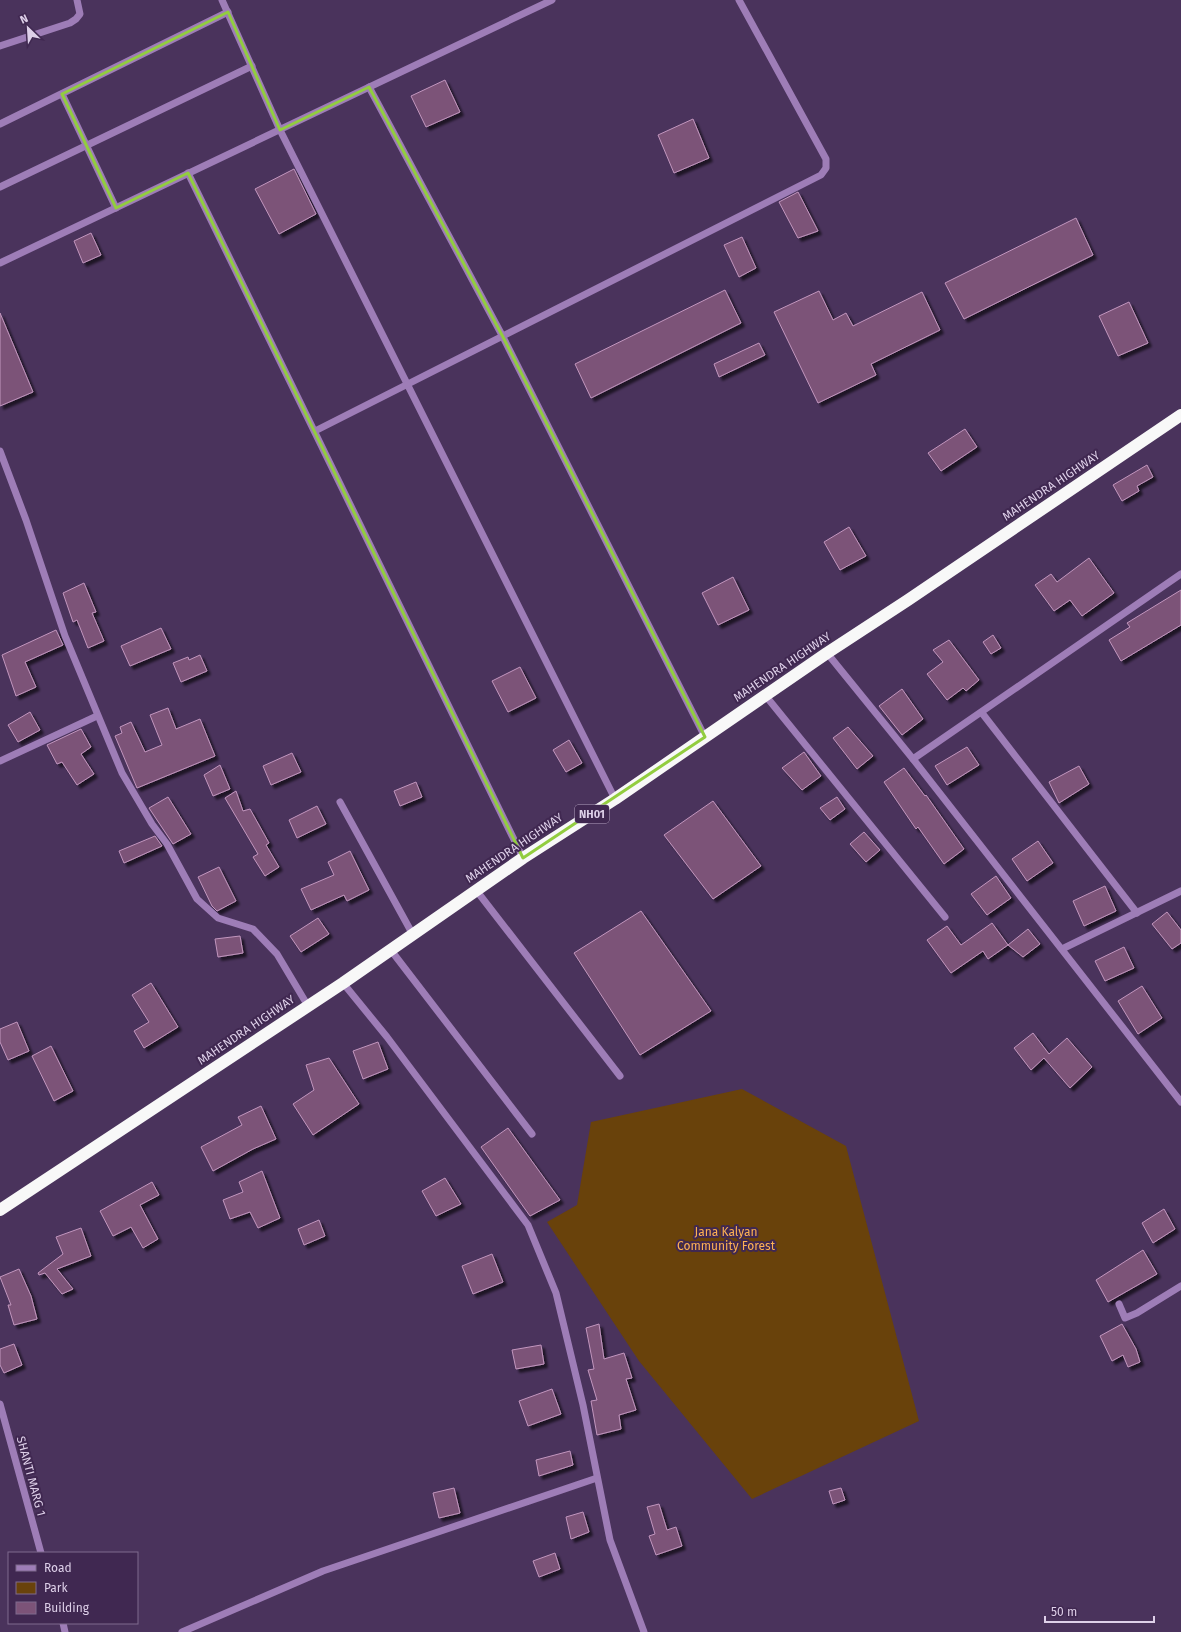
<svg xmlns="http://www.w3.org/2000/svg" width="1181" height="1632" viewBox="0 0 1181 1632" font-family="'Fira Sans',sans-serif">
<defs>
<filter id="shadow"><feDropShadow dx="3.5" dy="3.5" stdDeviation="1" flood-color="#0009"/></filter>
</defs>
<rect width="100%" height="100%" fill="#4a335c"/>
<path fill="#69420b" d="M742 1089 846 1146 919 1421 752 1499 639 1361 547 1222 577 1205 591 1122Z"/>
<g fill="#7c5378" stroke="#c296be" filter="url(#shadow)">
<path d="M445 80 460 112 426 127 411 96Z"/>
<path d="M693 119 709 158 674 173 658 135Z"/>
<path d="M294 169 316 214 279 234 255 189Z"/>
<path d="M798 192 818 231 798 238 779 202Z"/>
<path d="M1076 218 1093 255 964 319 945 283Z"/>
<path d="M91 233 101 255 83 263 74 241Z"/>
<path d="M742 237 756 268 739 277 724 245Z"/>
<path d="M725 290 741 323 591 398 575 364Z"/>
<path d="M819 291 833 320 846 313 853 326 922 292 940 330 871 364 876 375 818 403 774 312Z"/>
<path d="M1129 302 1148 343 1118 356 1099 316Z"/>
<path d="M0 313 33 392 0 406Z"/>
<path d="M759 343 765 355 719 377 714 364Z"/>
<path d="M965 429 977 447 941 471 928 453Z"/>
<path d="M1147 465 1153 477 1137 486 1139 491 1122 501 1113 485Z"/>
<path d="M849 527 866 556 840 570 824 542Z"/>
<path d="M1089 558 1114 593 1082 616 1070 600 1054 611 1035 585 1051 574 1057 582Z"/>
<path d="M733 577 749 610 718 625 702 593Z"/>
<path d="M84 583 96 612 92 613 104 641 88 648 77 620 73 622 63 593Z"/>
<path d="M1181 590V625L1121 661 1109 640 1130 627 1127 623Z"/>
<path d="M161 628 171 649 130 666 121 646Z"/>
<path d="M56 630 63 645 25 662 36 687 16 696 2 655Z"/>
<path d="M993 635 1001 648 991 654 983 642Z"/>
<path d="M949 640 979 680 966 691 963 688 947 700 927 674 943 662 933 650Z"/>
<path d="M200 655 207 671 181 682 173 663 188 657 189 660Z"/>
<path d="M520 667 536 698 508 712 492 681Z"/>
<path d="M902 689 923 719 902 735 879 706Z"/>
<path d="M168 708 176 729 200 719 215 756 137 788 115 736 122 733 120 727 131 722 145 752 162 745 150 715Z"/>
<path d="M30 712 40 730 18 742 8 725Z"/>
<path d="M848 727 873 756 857 769 833 738Z"/>
<path d="M81 729 91 747 81 754 94 774 77 785 62 762 57 764 47 745Z"/>
<path d="M569 740 582 763 566 772 553 750Z"/>
<path d="M967 747 979 765 947 785 935 766Z"/>
<path d="M804 752 821 776 802 790 782 768Z"/>
<path d="M292 753 301 772 271 785 263 766Z"/>
<path d="M220 765 230 789 213 796 204 775Z"/>
<path d="M1079 766 1089 784 1059 803 1049 782Z"/>
<path d="M904 768 925 796 926 795 964 849 944 864 918 827 916 829 884 782Z"/>
<path d="M416 782 422 797 400 806 394 791Z"/>
<path d="M236 791 243 811 250 809 269 843 266 845 279 867 265 876 253 857 258 854 225 798Z"/>
<path d="M168 797 191 834 173 844 149 808Z"/>
<path d="M837 797 845 809 830 820 820 808Z"/>
<path d="M713 801 761 866 713 899 664 835Z"/>
<path d="M317 806 326 824 297 838 289 820Z"/>
<path d="M864 832 880 850 866 862 850 844Z"/>
<path d="M155 836 162 846 124 863 119 851Z"/>
<path d="M1038 841 1053 863 1027 881 1012 859Z"/>
<path d="M350 851 369 890 347 901 344 895 311 910 301 889 334 875 328 862Z"/>
<path d="M219 867 236 901 217 911 212 906 198 877Z"/>
<path d="M996 876 1011 898 987 915 971 894Z"/>
<path d="M1105 886 1116 911 1084 926 1073 901Z"/>
<path d="M641 911 711 1011 640 1055 574 953Z"/>
<path d="M1167 912 1181 930V943L1172 949 1152 924Z"/>
<path d="M318 918 329 934 301 952 290 936Z"/>
<path d="M992 923 1008 945 988 959 983 951 951 973 927 940 947 926 961 945Z"/>
<path d="M1028 929 1040 944 1023 957 1008 945Z"/>
<path d="M240 936 243 953 218 957 215 939Z"/>
<path d="M1124 947 1134 968 1105 981 1095 961Z"/>
<path d="M151 983 178 1027 144 1048 134 1031 149 1022 132 995Z"/>
<path d="M1142 986 1162 1018 1138 1034 1118 1001Z"/>
<path d="M17 1022 29 1051 8 1060 0 1042V1029Z"/>
<path d="M1033 1033 1049 1054 1067 1038 1092 1067 1070 1088 1044 1058 1031 1070 1014 1048Z"/>
<path d="M378 1042 388 1069 363 1079 353 1051Z"/>
<path d="M51 1046 73 1091 54 1101 32 1056Z"/>
<path d="M329 1058 359 1104 313 1135 293 1104 314 1090 306 1065Z"/>
<path d="M261 1106 276 1139 253 1149 213 1171 201 1147 242 1125 238 1117Z"/>
<path d="M508 1128 560 1200 530 1216 481 1147Z"/>
<path d="M262 1171 280 1218 258 1228 250 1212 230 1219 223 1200 243 1192 239 1182Z"/>
<path d="M445 1178 461 1204 436 1216 422 1191Z"/>
<path d="M152 1182 159 1195 140 1205 158 1239 143 1248 131 1227 113 1236 100 1211Z"/>
<path d="M1164 1209 1175 1229 1153 1243 1142 1223Z"/>
<path d="M319 1220 325 1236 304 1245 298 1229Z"/>
<path d="M81 1228 91 1256 57 1269 73 1289 62 1294 45 1273 39 1275 38 1273 63 1254 56 1237Z"/>
<path d="M1143 1250 1157 1274 1108 1302 1096 1280Z"/>
<path d="M492 1254 503 1282 473 1294 462 1266Z"/>
<path d="M19 1269 31 1296 37 1319 14 1325 8 1305H11L0 1277Z"/>
<path d="M599 1324 604 1359 624 1353 632 1378 626 1379 636 1410 619 1415 621 1429 597 1435 591 1401 597 1400 588 1370 594 1369 586 1328Z"/>
<path d="M1122 1324 1136 1349 1140 1362 1128 1367 1123 1355 1112 1361 1100 1336Z"/>
<path d="M14 1344 22 1365 4 1373 0 1365V1349Z"/>
<path d="M541 1345 544 1364 516 1369 512 1350Z"/>
<path d="M552 1389 561 1414 528 1426 519 1401Z"/>
<path d="M570 1451 573 1465 539 1476 536 1460Z"/>
<path d="M454 1488 460 1513 439 1518 433 1493Z"/>
<path d="M841 1488 845 1500 833 1504 829 1491Z"/>
<path d="M659 1504 667 1530 676 1527 682 1546 656 1555 649 1536 655 1534 647 1507Z"/>
<path d="M583 1512 589 1532 571 1539 566 1517Z"/>
<path d="M555 1553 560 1569 539 1577 533 1561Z"/>
</g>
<g fill="none" stroke-linecap="round" stroke-linejoin="round">
<g stroke="#9e7db7" stroke-width="7">
<path d="M222 0 280 130 615 799"/>
<path d="M0 46 70 23 76 19 80 14 77 0"/>
<path d="M369 87 503 337 705 737"/>
<path d="M62 94 116 208"/>
<path d="M0 124 228 12"/>
<path d="M188 173 523 858"/>
<path d="M0 187 252 66"/>
<path d="M0 263 552 0"/>
<path d="M315 431 821 175 826 168V159L739 0"/>
<path d="M0 451 26 520 65 636 122 773 152 824 167 844 197 899 218 918 253 929 277 954 308 1006"/>
<path d="M827 653 913 759 1181 1102"/>
<path d="M765 695 945 917"/>
<path d="M982 713 1137 913"/>
<path d="M913 759 1181 574"/>
<path d="M0 761 97 716"/>
<path d="M340 802 412 933"/>
<path d="M476 890 620 1076"/>
<path d="M390 949 532 1134"/>
<path d="M1062 949 1181 891"/>
<path d="M343 983 387 1037 528 1225 556 1293 583 1405 610 1540 644 1632"/>
<path d="M1119 1304 1125 1318 1137 1313 1181 1286"/>
<path d="M0 1404 41 1553"/>
<path d="M63 1623 65 1632"/>
<path d="M182 1632 323 1571 597 1478"/>
</g>
<path stroke="#f8f8f8" stroke-width="12" d="M0 1210 343 983 523 858 615 799 827 653 908 600 1181 415"/>
</g>
<path fill="none" stroke="#92cd3f" stroke-width="3" stroke-linejoin="round" d="M228 12 280 130 369 87 503 337 705 737 523 858 188 173 116 208 62 94Z"/>
<g text-anchor="middle" stroke-width="4" stroke-linejoin="round" paint-order="stroke">
<rect fill="#402851" stroke="#af9ebb" stroke-width="1" x="575" y="805" width="34" height="18" rx="3"/>
<g font-size="11" font-weight="bold" fill="#ded0e9">
<text x="592" y="818">NH01</text>
</g>
<g font-size="12" fill="#ded0e9" stroke="#402851">
<text transform="translate(1051 486) rotate(-34)" y="4">MAHENDRA HIGHWAY</text>
<text transform="translate(782 667) rotate(-34)" y="4">MAHENDRA HIGHWAY</text>
<text transform="translate(514 848) rotate(-34)" y="4">MAHENDRA HIGHWAY</text>
<text transform="translate(246 1030) rotate(-34)" y="4">MAHENDRA HIGHWAY</text>
<text transform="translate(31 1476) rotate(75)" y="4">SHANTI MARG 1</text>
</g>
<g font-size="12" fill="#feb253" stroke="#402851">
<text x="726" y="1236">Jana Kalyan<tspan x="726" dy="14">Community Forest</tspan></text>
</g>
</g>
<rect x="8" y="1552" width="130" height="72" fill="#402851" stroke="#7f6b8e"/>
<rect x="16" y="1565" width="20" height="6" fill="#9e7db7" stroke="#7f6b8e"/>
<text x="44" y="1572" font-size="12" fill="#ded0e9">Road</text>
<rect x="16" y="1582" width="20" height="12" fill="#69420b" stroke="#7f6b8e"/>
<text x="44" y="1592" font-size="12" fill="#ded0e9">Park</text>
<rect x="16" y="1602" width="20" height="12" fill="#7c5378" stroke="#7f6b8e"/>
<text x="44" y="1612" font-size="12" fill="#ded0e9">Building</text>
<g transform="translate(28 28) rotate(335)" stroke="#402851" stroke-width="3" paint-order="stroke">
<path d="M0-3L7 15L0 10L-7 15Z" fill="#ded0e9"/>
<text y="-6" font-size="11" font-weight="bold" text-anchor="middle" fill="#ded0e9">N</text>
</g>
<path d="M1045 1616v6h109v-6" fill="none" stroke="#ded0e9" stroke-width="2"/>
<text x="1051" y="1616" font-size="12" fill="#ded0e9" stroke="#402851" stroke-width="3" paint-order="stroke">50 m</text>
</svg>
